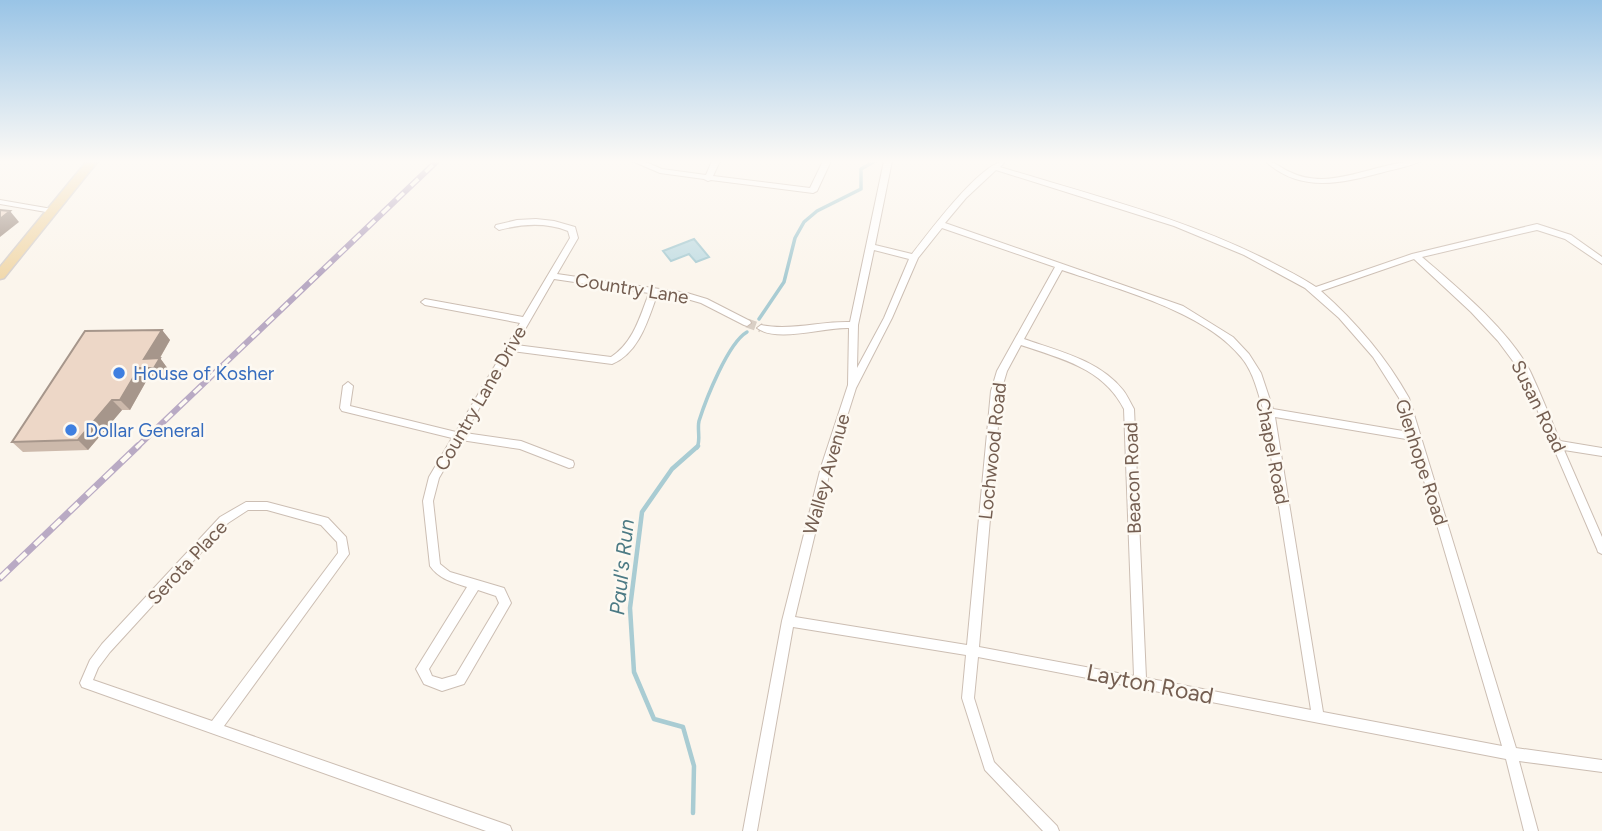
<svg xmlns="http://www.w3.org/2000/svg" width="1602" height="831" viewBox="0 0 1602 831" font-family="Figtree,sans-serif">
<rect width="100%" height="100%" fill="#fbf5ec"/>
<path fill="#c2dde3" stroke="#a9ccd3" stroke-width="2" d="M694 239 709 257 696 262 689 254 671 261 663 251Z"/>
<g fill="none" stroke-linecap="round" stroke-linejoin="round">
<g stroke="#a9ccd3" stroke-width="3.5">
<path d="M759 319 784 282 795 238 804 222 817 211 861 189V169L875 161"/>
<path d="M697 448C701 439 697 430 699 421 706 399 728 343 747 332"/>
</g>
<path stroke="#a9ccd3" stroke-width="4.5" d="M693 813 694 766 683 727 654 719 634 672 630 608 642 512 672 469 698 446"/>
<path stroke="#d9cfc5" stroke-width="9" stroke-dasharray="9 4.5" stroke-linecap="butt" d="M747 323 761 328"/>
<defs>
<g id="minor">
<path d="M632 161H643L662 169 706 175 712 161H720L713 176 810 188 823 161H831L817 191 813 193 711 180 708 181 704 179 660 173Z"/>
<path d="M884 161H892L875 245 912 254C928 234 981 161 1006 161L1000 167C1091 195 1184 218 1269 261 1285 269 1301 277 1316 287L1412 254 1537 224 1571 235 1602 257V264L1565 239 1537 230 1422 257C1457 287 1509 330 1530 371 1541 394 1550 418 1560 441L1602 448V456L1564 450 1602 537V554L1598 552 1597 549 1521 372 1498 341 1471 312 1414 259 1321 291C1356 322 1386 357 1409 398L1516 748 1602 760V772L1519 761 1538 831H1524L1506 759 978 657 974 698 994 762 1057 826 1059 831H1043L985 770 962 698 966 655 793 627 757 831H743L782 621 821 467 848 385 849 328C824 327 777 343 757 328L761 325C791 331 820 321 850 322ZM996 170 1174 226 1244 255 1305 288 1339 318 1373 357 1399 398 1409 432 1273 409 1261 373 1249 354 1233 337 1183 306 945 223 966 198ZM942 228 1055 267 997 371 991 391 967 645 795 617 831 467 856 388 892 318 918 258ZM874 250 909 259 884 318 857 368 858 325ZM1062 270C1117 289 1204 311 1241 357 1254 372 1258 394 1264 412L1311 710 1146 678 1134 409C1130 402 1127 395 1123 390 1099 360 1058 351 1024 339ZM1021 345C1062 359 1103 368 1124 409L1134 676 979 647 1001 391 1007 371ZM1275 417 1412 440 1502 746 1323 712Z"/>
<path d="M1265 161C1276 161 1280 168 1290 172 1300 177 1311 179 1322 179 1356 178 1387 161 1421 161 1410 166 1396 169 1384 172 1342 183 1301 194 1265 161Z"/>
<path d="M0 200 52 209 56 211 52 213 0 204Z"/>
<path d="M536 219 554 221 575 227 578 238 557 274 687 293 707 299 750 321 751 323 747 326 744 325 701 303 687 299 657 295C648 320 639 353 612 364L512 351 465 433 521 441 573 461 574 464 573 467 569 468 520 449 461 440 439 478 433 501 440 564 450 572 504 588 511 603 464 684 442 691 424 684 416 669 467 587C452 582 439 579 430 566L423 501 429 477 452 438 342 411 340 408 343 386 348 382 353 386 350 406 456 432 520 323 425 305 421 302 425 299 523 317 570 238 568 231C545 222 522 224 499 230L495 227 496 225 517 220ZM554 279 649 293C640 317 633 343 611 357L516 345ZM478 590 496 596 499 603 456 675 442 679 432 676 429 669Z"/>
<path d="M246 502H267L328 518 346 537 349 554 224 726 505 824 510 826 512 831H486L82 687 80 683 90 660 102 644 220 517ZM248 510H267L321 525 337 542 338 553 212 721 93 680 98 668 110 652 228 523Z"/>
</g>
<path id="primary" d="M87 161H98L4 278 0 279V267Z"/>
</defs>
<use href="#minor" stroke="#ccbeb3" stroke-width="2"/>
<use href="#primary" stroke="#d8d2ce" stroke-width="3"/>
<use href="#minor" fill="#fff" fill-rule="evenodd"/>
<use href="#primary" fill="#f1d9ad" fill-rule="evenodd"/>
<defs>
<path id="rail-far1" d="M136 448 437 161"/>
<path id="rail" d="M0 578 138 446"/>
</defs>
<use href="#rail-far1" stroke="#b9aac4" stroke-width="6"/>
<use href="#rail" stroke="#b9aac4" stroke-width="7"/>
<use href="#rail-far1" stroke="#fdf9f2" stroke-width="3.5" stroke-dasharray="10" stroke-linecap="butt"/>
<use href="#rail" stroke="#fdf9f2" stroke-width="4.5" stroke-dasharray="12" stroke-linecap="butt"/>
</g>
<path fill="#ccb9ab" d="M162 330 170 340 160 358 168 369 163 378H148L130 410H122L88 450 23 452 12 442Z"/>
<g fill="#a6968b">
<path d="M10 211 19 222 0 237V219Z"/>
<path d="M162 330 170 340 154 368 144 359Z"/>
<path d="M160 358 168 369 163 378 154 368Z"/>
<path d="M139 368 148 378 130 410 120 400Z"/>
<path d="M112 400 122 410 88 450 78 440Z"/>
</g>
<g fill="#edd7c7" stroke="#a6968b" stroke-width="2">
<path d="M0 210 10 211 0 219Z"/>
<path d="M162 330 144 359 160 358 154 368H139L120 400H112L78 440 12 442 85 331Z"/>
</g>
<linearGradient id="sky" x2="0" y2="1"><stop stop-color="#99c4e6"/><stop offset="0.58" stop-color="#fdfaf6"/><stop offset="1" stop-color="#fdfaf6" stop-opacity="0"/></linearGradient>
<rect width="1602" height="278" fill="url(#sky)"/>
<g fill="#3f7fe0" stroke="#fdf9f2" stroke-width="2.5">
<circle cx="119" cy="373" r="7"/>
<circle cx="71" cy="430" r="7"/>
</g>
<g text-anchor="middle" stroke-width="5" stroke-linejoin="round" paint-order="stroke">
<g font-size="19" fill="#745e51" stroke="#fdf9f2">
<text transform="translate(632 288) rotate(9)" y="7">Country Lane</text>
<text transform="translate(480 398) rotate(-60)" y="7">Country Lane Drive</text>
<text transform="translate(1539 406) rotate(64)" y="7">Susan Road</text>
<text transform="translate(992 451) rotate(-84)" y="7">Lochwood Road</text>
<text transform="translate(1273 451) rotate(79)" y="7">Chapel Road</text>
<text transform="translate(1422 462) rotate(72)" y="7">Glenhope Road</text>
<text transform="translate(826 474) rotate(-74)" y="7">Walley Avenue</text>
<text transform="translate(1132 478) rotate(-92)" y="7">Beacon Road</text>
<text transform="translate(187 562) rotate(-47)" y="7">Serota Place</text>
</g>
<g font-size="19" fill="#366cbe" stroke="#fdf9f2" text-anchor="start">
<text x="133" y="380">House of Kosher</text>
<text x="85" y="437">Dollar General</text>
</g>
<g font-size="21" font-style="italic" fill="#4c7a84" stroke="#fdf9f2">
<text transform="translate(622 567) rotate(-84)" y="7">Paul's Run</text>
</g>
<g font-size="23" fill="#745e51" stroke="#fdf9f2">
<text transform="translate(1150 684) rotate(11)" y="8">Layton Road</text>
</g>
</g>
</svg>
